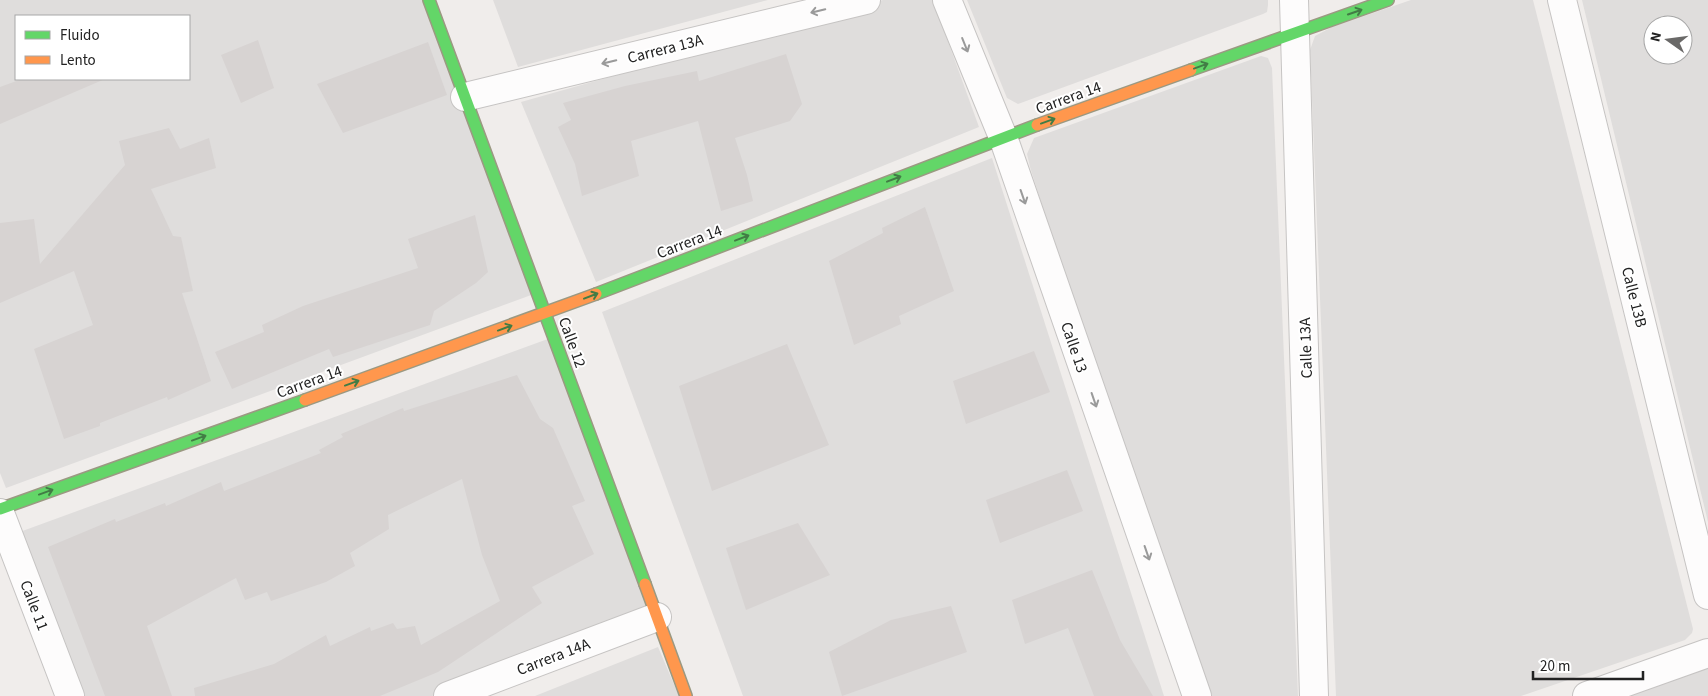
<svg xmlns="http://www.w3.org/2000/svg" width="1708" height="696" viewBox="0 0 1708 696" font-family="'Source Sans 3',sans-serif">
<rect width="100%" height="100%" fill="#f0edeb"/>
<g fill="#dfdddc" fill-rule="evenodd">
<path d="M0 0H423L534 294 6 488 0 473ZM16 16H189V79H16Z"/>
<path d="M493 0H768L518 67Z"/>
<path d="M883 0H933L979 127 596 282 521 102Z"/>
<path d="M967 0H1268V5L1267 12 1263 14 1018 104 1007 98Z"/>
<path d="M1411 0H1533L1693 629 1692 633 1685 640 1521 696H1336L1310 50 1315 36 1332 27Z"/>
<path d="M1582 0H1708V522ZM1653 25H1683V55H1653Z"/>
<path d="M1261 56 1268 58 1272 68 1298 696H1196L1030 167 1027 154 1034 138Z"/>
<path d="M992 158 1164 696H743L602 312Z"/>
<path d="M556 336 653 611 432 696H80L17 533Z"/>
<path d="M658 647 679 696H535Z"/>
<path d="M1702 667 1708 669V696H1620Z"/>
</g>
<g fill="#d7d3d2">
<path d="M258 40 274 88 241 103 221 55Z"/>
<path d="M428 42 447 95 343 133 317 84Z"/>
<path d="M786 54 802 104 790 121 735 138 747 175 753 201 721 211 698 121 631 141 639 176 582 196 575 164 558 127 571 120 563 103 625 86 697 71 699 81Z"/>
<path d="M22 79H105L0 124V87Z"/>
<path d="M169 128 180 149 209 138 216 168 151 189 173 236 181 237 193 291 182 293 211 381 168 400 167 397 100 423V426L64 439 34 349 93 325 74 271 0 303V223L34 219 40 264 125 165 119 141Z"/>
<path d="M925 207 954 291 899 316 901 324 854 345 829 261 883 233 882 228Z"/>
<path d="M475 215 488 272 476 283 434 311 430 325 333 357 329 349 232 389 215 352 264 332 262 325 303 306 418 268 408 239Z"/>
<path d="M787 344 829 445 712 491 679 386Z"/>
<path d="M1034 351 1050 392 966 424 953 381Z"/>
<path d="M517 375 540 419 553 428 585 501 572 506 594 554 532 587 542 603 438 672 380 696H195L194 688 274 664 326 635 330 646 370 627 371 631 393 623 397 629 415 626 421 645 500 601 482 555 462 479 388 515 389 529 350 553 355 566 326 582 271 601 267 592 245 600 236 578 147 626 172 696H105L48 547 115 519 116 522 165 503 166 506 221 482 224 491 321 453 319 450 343 437 341 434 403 408 404 411Z"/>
<path d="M1067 470 1083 511 1000 543 986 500Z"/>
<path d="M798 523 830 575 746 610 726 548Z"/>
<path d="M1092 570 1120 640 1153 696H1094L1068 628 1025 644 1012 600Z"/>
<path d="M951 606 967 652 842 696 829 652 891 620Z"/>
</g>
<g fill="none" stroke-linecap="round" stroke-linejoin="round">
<defs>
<g id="street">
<path d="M947 0 1003 137 1197 696"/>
<path d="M1294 0 1314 696"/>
<path d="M1562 0 1708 595"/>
<path d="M465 97 866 0"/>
<path d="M0 513 70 696"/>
<path d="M448 696 657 617"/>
<path d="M1587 696 1708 653"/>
</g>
<g id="fast">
<path d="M429 0 645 584"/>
<path d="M1191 70 1388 0"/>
<path d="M596 294 1037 125"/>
<path d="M0 509 305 400"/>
</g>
<g id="slow">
<path d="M1037 125 1191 70"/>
<path d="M305 400 596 294"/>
<path d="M645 584 686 696"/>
</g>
</defs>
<use href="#street" stroke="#c6c4c3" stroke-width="30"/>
<use href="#fast" stroke="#9b9982" stroke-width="14"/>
<use href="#slow" stroke="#9b9982" stroke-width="14"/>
<use href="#street" stroke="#fdfcfc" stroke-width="28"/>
<use href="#fast" stroke="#63d668" stroke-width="11"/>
<use href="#slow" stroke="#ff974d" stroke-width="11"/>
</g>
<defs><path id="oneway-shaft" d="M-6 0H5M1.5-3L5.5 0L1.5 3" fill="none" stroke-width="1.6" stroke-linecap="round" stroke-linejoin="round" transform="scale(1.25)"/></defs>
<g stroke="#9a9a9a">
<use href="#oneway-shaft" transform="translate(818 11) rotate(166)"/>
<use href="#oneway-shaft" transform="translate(965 45) rotate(68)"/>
<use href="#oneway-shaft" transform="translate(609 62) rotate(166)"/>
<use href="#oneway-shaft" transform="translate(1023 197) rotate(71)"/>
<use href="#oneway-shaft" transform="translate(1094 400) rotate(71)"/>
<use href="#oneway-shaft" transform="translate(1147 553) rotate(71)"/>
</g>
<g stroke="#427c45">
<use href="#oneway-shaft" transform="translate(1355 12) rotate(-19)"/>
<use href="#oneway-shaft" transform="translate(1201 66) rotate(-20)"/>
<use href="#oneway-shaft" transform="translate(1048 121) rotate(-20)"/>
<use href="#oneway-shaft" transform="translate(894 179) rotate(-21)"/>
<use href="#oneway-shaft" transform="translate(742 238) rotate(-21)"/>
<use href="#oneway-shaft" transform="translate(591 296) rotate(-21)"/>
<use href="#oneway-shaft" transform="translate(505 328) rotate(-20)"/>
<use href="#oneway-shaft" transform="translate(352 383) rotate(-20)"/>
<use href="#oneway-shaft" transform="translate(199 438) rotate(-20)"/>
<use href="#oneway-shaft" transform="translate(46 492) rotate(-20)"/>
</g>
<g text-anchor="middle" stroke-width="4" stroke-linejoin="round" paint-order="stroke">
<g font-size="16" fill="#222" stroke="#fff">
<text transform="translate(665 48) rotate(-14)" y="6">Carrera 13A</text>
<text transform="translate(1068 97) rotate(-20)" y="6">Carrera 14</text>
<text transform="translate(689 241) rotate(-21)" y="6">Carrera 14</text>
<text transform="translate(1635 297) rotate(76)" y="6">Calle 13B</text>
<text transform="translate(573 342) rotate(70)" y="6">Calle 12</text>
<text transform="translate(1075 347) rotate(71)" y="6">Calle 13</text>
<text transform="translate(1305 348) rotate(-92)" y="6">Calle 13A</text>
<text transform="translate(309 381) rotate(-20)" y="6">Carrera 14</text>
<text transform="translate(35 605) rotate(69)" y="6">Calle 11</text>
<text transform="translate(553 656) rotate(-21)" y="6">Carrera 14A</text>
</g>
</g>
<rect x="15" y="15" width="175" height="65" fill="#ffffff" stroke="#a7a7a7"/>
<rect x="25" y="31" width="25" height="8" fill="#63d668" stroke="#a7a7a7"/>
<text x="60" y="40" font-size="15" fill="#222222">Fluido</text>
<rect x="25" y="56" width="25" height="8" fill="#ff974d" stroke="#a7a7a7"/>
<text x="60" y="65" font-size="15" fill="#222222">Lento</text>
<g transform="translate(1668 40) rotate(284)"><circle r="24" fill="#ffffff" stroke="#a7a7a7"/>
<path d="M0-4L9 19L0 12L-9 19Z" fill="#6a6968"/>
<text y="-8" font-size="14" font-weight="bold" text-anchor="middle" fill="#222222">N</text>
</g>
<path d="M1533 671v8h110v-8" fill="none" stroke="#222222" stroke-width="2.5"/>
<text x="1540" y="671" font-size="15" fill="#222222" stroke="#ffffff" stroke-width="4" paint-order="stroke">20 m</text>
</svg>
